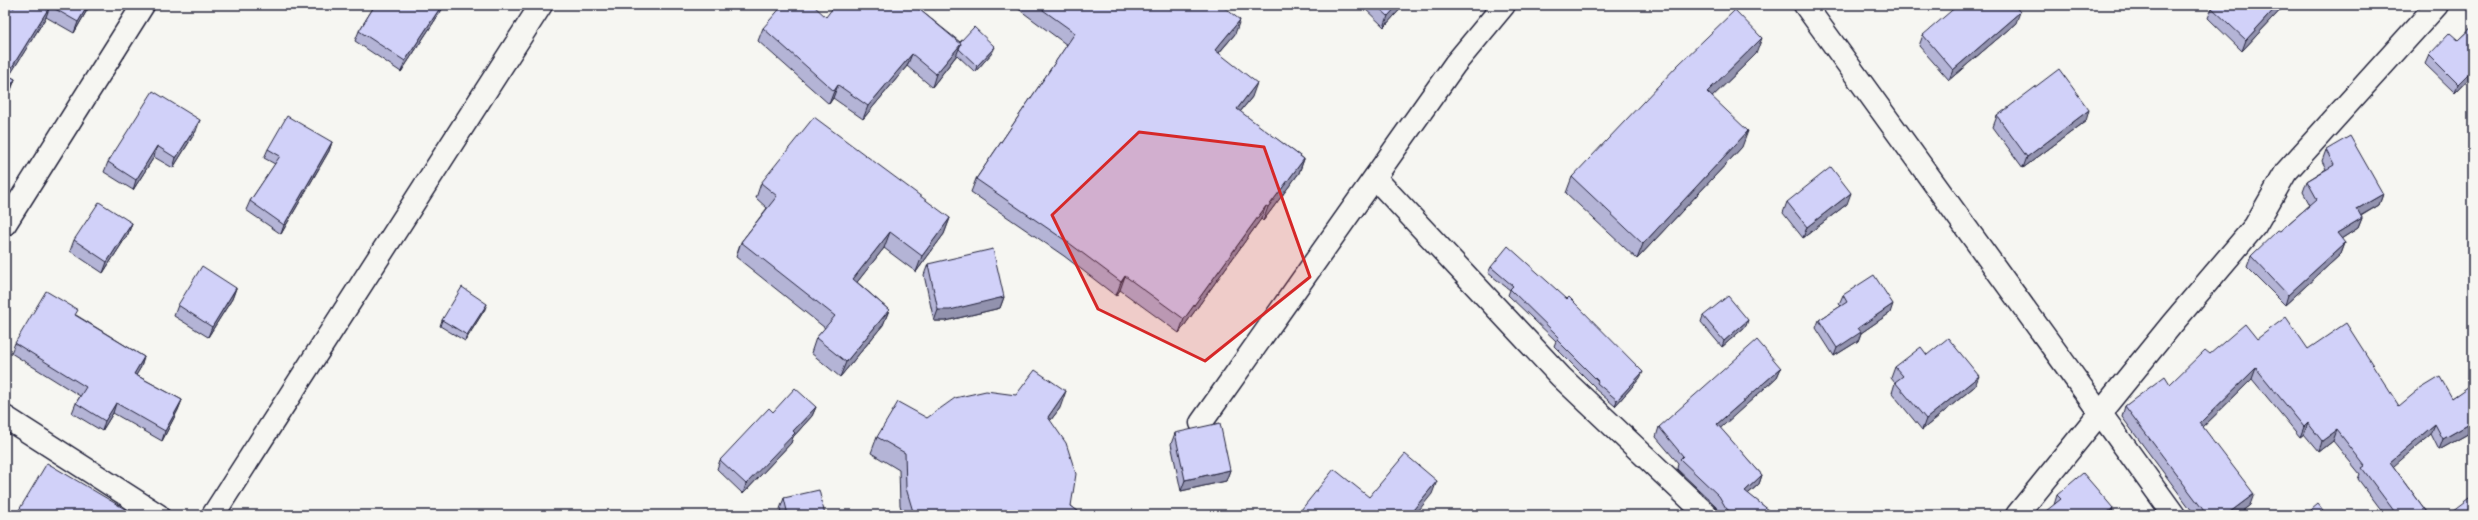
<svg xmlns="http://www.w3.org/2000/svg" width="2478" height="520" viewBox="0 0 2478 520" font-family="Caveat,sans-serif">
<rect width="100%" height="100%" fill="#f6f6f2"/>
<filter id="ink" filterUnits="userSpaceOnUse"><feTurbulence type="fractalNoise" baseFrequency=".025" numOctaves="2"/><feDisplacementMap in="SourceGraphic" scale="8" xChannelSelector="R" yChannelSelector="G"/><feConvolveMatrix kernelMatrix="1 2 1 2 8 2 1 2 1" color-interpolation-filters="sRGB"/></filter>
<g filter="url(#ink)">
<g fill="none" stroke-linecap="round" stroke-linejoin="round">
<defs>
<g id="street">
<path d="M1805 5 2174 515"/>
<path d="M1375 178 1561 377 1707 515"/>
<path d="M5 224 143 5"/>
<path d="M5 417 158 515"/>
<path d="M1201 423 1455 64 1504 5"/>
<path d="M213 515 541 5"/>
<path d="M2017 515 2172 324 2255 226 2286 172 2437 5"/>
</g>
</defs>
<use href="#street" stroke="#22223b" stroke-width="25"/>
<use href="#street" stroke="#f6f6f2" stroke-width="22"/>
</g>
<g fill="#b4b4d6" stroke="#22223b">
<path d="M5 5 14 8 90 5 74 33 46 17 9 76 15 79 11 90 5 100Z"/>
<path d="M375 5H444L443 8 401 72 355 41 359 31Z"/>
<path d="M1013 5H1221L1235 34 1219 53 1252 97 1240 112 1304 159 1299 173 1263 221 1261 219 1179 333 1120 290 1116 296 1064 256 971 192 976 179 1067 45Z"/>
<path d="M1361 5H1404L1384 27Z"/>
<path d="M2211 5H2285L2242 51 2208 18 2212 8 2213 6Z"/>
<path d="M915 6 960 42 992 53 975 72 957 55 932 87 907 66 863 119 833 98 829 104 758 41 763 28 826 17Z"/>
<path d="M2016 23 1949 80 1919 46 1923 35Z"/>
<path d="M2473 26V74L2455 93 2425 64 2429 55 2458 40Z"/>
<path d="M1756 54 1712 97 1742 147 1637 259 1566 193 1572 177Z"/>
<path d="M1997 116 2086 121 2023 168 1993 127Z"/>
<path d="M196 131 173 168 154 157 133 190 104 172 108 162Z"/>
<path d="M332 142 329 151 281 234 246 210 250 201 275 164 264 158 268 149Z"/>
<path d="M2326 150 2383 194 2379 205 2361 216 2362 218 2358 228 2341 239 2345 243 2341 254 2285 305 2247 267 2251 256 2280 231 2310 205 2303 192 2307 181 2326 169 2322 161Z"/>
<path d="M761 183 950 218 944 234 916 272 884 248 857 282 889 310 883 325 840 377 811 353 816 338 825 328 736 257 741 242 767 208 756 198Z"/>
<path d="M1787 202 1847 204 1803 238 1783 213Z"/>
<path d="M132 223 128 234 103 273 70 251 74 240Z"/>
<path d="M928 264 1004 297 1000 308 946 321H934L924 275Z"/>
<path d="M1491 267 1640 378 1615 406 1595 389V387L1554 346 1556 341 1508 295 1510 290 1488 273Z"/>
<path d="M236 288 232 299 208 337 174 316 178 305Z"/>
<path d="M1843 295 1890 313 1861 333 1858 341 1834 356 1816 328 1819 320 1841 306 1839 304Z"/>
<path d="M485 309 465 341 440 326 442 320Z"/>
<path d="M76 315 144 357 141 367 136 375 182 400 178 410 162 441 113 413 102 431 72 413 76 403 80 396 11 353 15 343Z"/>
<path d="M1703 316 1746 326 1722 347 1701 322Z"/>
<path d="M2257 339 2308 349 2399 406 2452 398 2473 385V431L2439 450 2431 434 2393 466 2429 515H2385L2358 479 2360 474 2333 441 2319 452 2304 434 2300 437 2252 379 2203 427 2250 505 2237 515H2195L2122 417 2125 406 2170 384 2210 354Z"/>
<path d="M1927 355 1975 386 1922 430 1892 393 1895 383 1891 378 1895 367Z"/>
<path d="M1781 368 1777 377 1720 428 1762 475 1759 484 1748 494 1775 515H1721L1716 506 1677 469 1678 463 1656 437 1659 427Z"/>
<path d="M816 407 812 416 793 437 791 443 743 494 717 469 720 460 773 412Z"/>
<path d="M1060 408 1050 421 1071 506 1083 515H903L900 505 899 470 871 453 877 437 927 418Z"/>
<path d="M1175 433 1230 470 1226 481 1181 491 1171 444Z"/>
<path d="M2057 495 2111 515 2054 505Z"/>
<path d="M784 498 825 515H782L780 509Z"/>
</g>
<g fill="#9292ae" stroke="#22223b">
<path d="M88 5H90L74 33 78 22Z"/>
<path d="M442 5H444L443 8 401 72 405 61Z"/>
<path d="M1398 5H1404L1384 27 1388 16Z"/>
<path d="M2278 5H2285L2242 51 2246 40Z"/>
<path d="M50 6 46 17 5 83 7 75Z"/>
<path d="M2020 12 2016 23 1949 80 1953 70Z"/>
<path d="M1240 20 1235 34 1210 63 1215 50Z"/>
<path d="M1762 38 1756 54 1701 108 1707 92Z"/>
<path d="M961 44 956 56 932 87 936 74Z"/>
<path d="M995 47 992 53 975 72 977 66Z"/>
<path d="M912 54 907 66 863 119 868 106Z"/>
<path d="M2473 69V74L2455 93 2458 84Z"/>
<path d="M15 79 11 90 5 100V95Z"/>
<path d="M1257 83 1252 97 1232 122 1237 109Z"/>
<path d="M838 85 833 98 829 104 834 91Z"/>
<path d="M2089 110 2086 121 2023 168 2027 157Z"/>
<path d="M200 120 196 131 173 168 176 158Z"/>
<path d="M1748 131 1742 147 1637 259 1643 244Z"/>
<path d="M332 142 329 151 281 234 284 225Z"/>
<path d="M157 146 154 157 133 190 136 180Z"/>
<path d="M1304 159 1299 173 1263 221 1268 207Z"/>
<path d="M1851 193 1847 204 1803 238 1807 227Z"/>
<path d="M2383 194 2379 205 2353 220 2357 209Z"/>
<path d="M1266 206 1261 219 1179 333 1184 319Z"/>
<path d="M950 218 944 234 916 272 922 256Z"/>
<path d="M2362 218 2358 228 2333 244 2337 233Z"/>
<path d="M132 223 128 234 103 273 107 262Z"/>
<path d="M890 232 884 248 847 295 853 279Z"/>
<path d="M2345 243 2341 254 2285 305 2288 295Z"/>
<path d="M1125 276 1120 290 1116 296 1121 282Z"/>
<path d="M236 288 232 299 208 337 212 327Z"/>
<path d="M1004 297 1000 308 946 321H934L938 310Z"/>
<path d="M487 304 485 309 465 341 467 335Z"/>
<path d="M1893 304 1890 313 1861 333 1858 341 1834 356 1837 348 1858 328Z"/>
<path d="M889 310 883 325 840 377 846 362Z"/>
<path d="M1748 320 1746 326 1722 347 1724 341Z"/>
<path d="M144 357 141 367 131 384 134 374Z"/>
<path d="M1781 368 1777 377 1714 434 1717 424Z"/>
<path d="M2256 368 2252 379 2196 434 2200 423Z"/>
<path d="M1643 372 1640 378 1615 406 1617 400Z"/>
<path d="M1979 376 1975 386 1922 430 1926 419Z"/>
<path d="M1066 391 1060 408 1041 433 1048 417Z"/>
<path d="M182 400 178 410 162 441 165 431Z"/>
<path d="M116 403 113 413 102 431 105 421Z"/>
<path d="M816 407 812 416 793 437 791 443 743 494 746 484 793 431Z"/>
<path d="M2473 422V431L2439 450 2443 439Z"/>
<path d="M2308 423 2304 434 2300 437 2304 427Z"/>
<path d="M2435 424 2431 434 2386 473 2390 462Z"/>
<path d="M2337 430 2333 441 2319 452 2322 441Z"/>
<path d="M1230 470 1226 481 1181 491 1185 480Z"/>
<path d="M1762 475 1759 484 1741 500 1745 491Z"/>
<path d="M1437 481 1432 494 1415 515H1409Z"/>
<path d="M2254 494 2250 505 2237 515H2226Z"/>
<path d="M2113 508 2111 515H2105Z"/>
</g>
<g fill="#d1d1f9" stroke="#22223b">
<path d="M5 5H9L14 8 15 5H88L78 22 50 6 7 75 15 79 5 95Z"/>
<path d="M375 5H442L405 61 359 31Z"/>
<path d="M783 5H813L826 17 835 5H914L961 44 936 74 912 54 868 106 838 85 834 91 763 28Z"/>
<path d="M1036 5H1221L1240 20 1215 50 1257 83 1237 109 1304 159 1268 207 1266 206 1184 319 1125 276 1121 282 1069 243 976 179 1075 33Z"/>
<path d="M1376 5H1398L1388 16Z"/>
<path d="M1958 5H2014L2020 12 1953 70 1923 35Z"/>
<path d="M2214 5H2278L2246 40 2212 8Z"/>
<path d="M1735 10 1762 38 1707 92 1748 131 1643 244 1572 177 1678 65Z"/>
<path d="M2473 26V69L2458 84 2429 55 2450 33 2458 40Z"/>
<path d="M974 27 995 47 977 66 959 49 961 44 960 42Z"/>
<path d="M2059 69 2089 110 2027 157 1997 116Z"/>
<path d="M153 91 200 120 176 158 157 146 136 180 108 162Z"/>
<path d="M287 116 332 142 284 225 250 201 280 156 268 149Z"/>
<path d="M814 117 950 218 922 256 890 232 853 279 889 310 846 362 816 338 835 316 741 242 777 196 761 183Z"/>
<path d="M2350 136 2383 194 2357 209 2362 218 2337 233 2345 243 2288 295 2251 256 2278 230 2280 231 2317 199 2307 181 2334 165 2326 150Z"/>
<path d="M1831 167 1851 193 1807 227 1787 202Z"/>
<path d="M99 202 132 223 107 262 74 240Z"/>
<path d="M1508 246 1567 299 1569 297 1643 372 1617 400 1597 383 1598 381 1557 340 1559 337 1510 289 1513 286 1491 267Z"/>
<path d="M993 249 1004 297 950 310H938L928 264Z"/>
<path d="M202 266 236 288 212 327 178 305Z"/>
<path d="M1874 275 1893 304 1858 328 1861 332 1837 348 1819 320 1847 302 1843 295Z"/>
<path d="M462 287 487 304 467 335 442 320Z"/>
<path d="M46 291 78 310 75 315 144 357 134 374 182 400 165 431 116 403 105 421 76 403 86 387 15 343Z"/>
<path d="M1728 296 1748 320 1724 341 1703 316Z"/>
<path d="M2286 317 2308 349 2346 323 2399 406 2417 391 2440 377 2452 398 2472 384 2473 385V422L2443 439 2435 424 2390 462 2429 515H2397L2362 468 2365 466 2337 430 2322 441 2308 423 2304 427 2256 368 2200 423 2254 494 2226 515H2207L2125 406 2165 376 2170 384 2205 350 2210 354 2245 324 2257 339Z"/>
<path d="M1948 338 1979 376 1926 419 1895 382 1903 376 1895 367 1921 347 1927 355Z"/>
<path d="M1757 340 1781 368 1717 424 1762 475 1745 491 1775 515H1734L1726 508 1719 496 1680 459 1683 456 1659 427Z"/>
<path d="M1035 370 1066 391 1048 417 1066 443 1076 474 1071 506 1083 515H914L906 488 905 453 877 437 898 402 927 418 955 398 986 391 1016 395Z"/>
<path d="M795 388 816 407 793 431 795 433 746 484 720 460 769 408 773 412Z"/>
<path d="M1220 423 1230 470 1185 480 1175 433Z"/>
<path d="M1405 454 1437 481 1409 515H1297L1334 469 1369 497Z"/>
<path d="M47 463 135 515H16Z"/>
<path d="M2083 473 2113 508 2105 515H2041L2061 499 2057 495Z"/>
<path d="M819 490 825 515H788L784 498Z"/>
<path d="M2473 496V515H2448Z"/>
<path d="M2318 504 2327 515H2305Z"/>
</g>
</g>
<path fill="#d62828" fill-opacity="0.2" stroke="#d62828" stroke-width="3" stroke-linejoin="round" d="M1139 132 1264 147 1310 277 1205 361 1098 309 1052 215Z"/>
<rect width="2478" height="520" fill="none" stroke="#f6f6f2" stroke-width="20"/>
<rect x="10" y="10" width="2458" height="500" fill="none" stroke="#22223b" stroke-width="1.5" filter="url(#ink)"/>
</svg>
